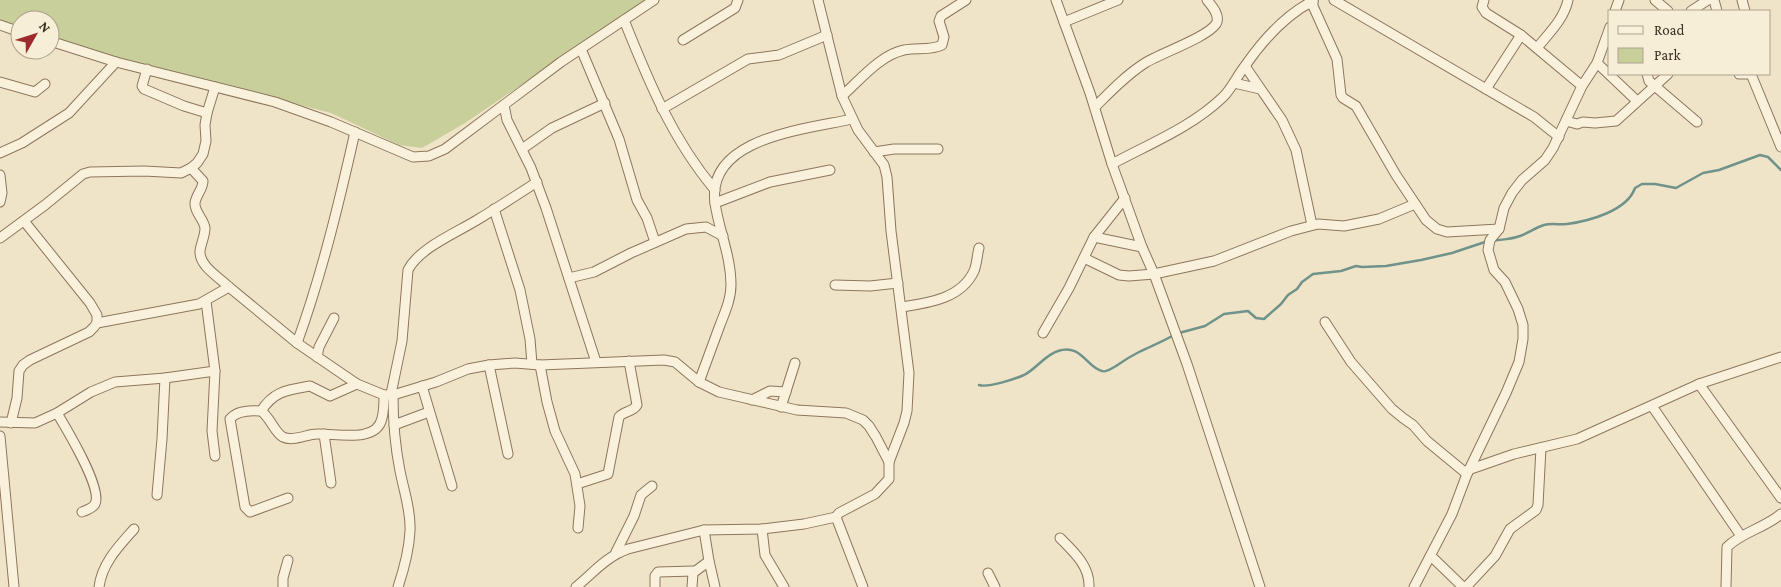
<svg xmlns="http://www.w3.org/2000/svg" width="1781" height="587" viewBox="0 0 1781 587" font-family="'Crimson Pro',serif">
<rect width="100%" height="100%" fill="#f0e4c8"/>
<path fill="#c9cf9b" d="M0 0H647L465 123 422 148 399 145 331 113 126 61 50 38V20H20V29L0 23Z"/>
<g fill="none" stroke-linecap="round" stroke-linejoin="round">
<g stroke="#6f938a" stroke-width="2.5">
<path d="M1493 240C1498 241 1515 238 1520 236 1528 233 1535 228 1544 225 1551 223 1559 225 1567 224 1589 221 1627 211 1635 188L1642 184H1655L1676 188 1703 173 1719 170 1760 155 1768 157 1781 170"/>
<path d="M1179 333 1205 326 1224 314 1248 311 1256 318 1264 319 1281 304 1288 295 1297 289 1302 282 1313 274 1341 271 1356 266 1362 267 1386 266 1421 260 1452 253 1488 241"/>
<path d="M979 385C988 388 1015 379 1024 375 1036 369 1045 355 1058 351 1081 343 1087 368 1102 371 1106 373 1112 368 1116 366 1123 361 1131 356 1139 352 1151 346 1162 342 1174 335"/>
</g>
<defs>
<g id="street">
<path d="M818 0 842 96 858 130 884 165 887 177 891 231 909 373 907 411 904 423 889 462"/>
<path d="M1056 0 1090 93 1112 164 1142 247 1154 274 1187 364 1260 587"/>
<path d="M1313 0V6L1337 59 1341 95 1343 98 1356 106 1396 175 1426 220 1437 229 1447 232 1499 229"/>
<path d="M1334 0 1534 117 1559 137"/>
<path d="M1484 0 1482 7 1486 13 1521 35 1582 86"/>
<path d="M1655 0 1668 11"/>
<path d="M1714 0 1717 11"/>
<path d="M1742 0 1745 11"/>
<path d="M1615 11 1619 0"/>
<path d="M1691 11 1708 0"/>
<path d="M624 20C648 80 672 139 715 190"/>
<path d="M1064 22 1118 0"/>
<path d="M0 25 20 32"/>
<path d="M683 40 735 8 738 0"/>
<path d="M50 41 116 62 275 102 331 122 413 157 429 156 445 149 561 62 654 0"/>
<path d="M1537 48C1549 33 1564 19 1568 0"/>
<path d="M581 49 619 139 637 200 647 218 655 242"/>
<path d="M1597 63 1637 101"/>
<path d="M1245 66 1282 120 1296 150 1312 225"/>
<path d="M147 69 142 86 144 89 184 106 207 113"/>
<path d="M1647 74 1649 81 1697 122"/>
<path d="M1739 74H1749"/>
<path d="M1751 74 1781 147"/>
<path d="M0 82 35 92 45 84"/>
<path d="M1234 83 1260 89"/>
<path d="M1486 89 1521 35"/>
<path d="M842 96C860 80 880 55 904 50 916 47 931 51 942 45L944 37 939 21 941 16 966 0"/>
<path d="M504 105 507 120 531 168 546 208 596 362"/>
<path d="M1095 107C1110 92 1126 75 1145 63 1161 53 1206 38 1216 24 1221 16 1212 6 1207 0"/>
<path d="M662 109 748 59 779 55 827 35"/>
<path d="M1566 121 1577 124 1583 122 1595 123 1616 121 1668 74"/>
<path d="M522 149 552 128 605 103"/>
<path d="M874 152 894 149H938"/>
<path d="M0 153 22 143 69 113 116 62"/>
<path d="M1112 164C1149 144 1192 127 1223 97 1232 88 1237 76 1245 66 1263 40 1285 15 1313 1"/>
<path d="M191 168 203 181C203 189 196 195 195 203 194 212 204 219 205 228 205 236 201 243 200 251 199 266 219 277 229 287"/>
<path d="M0 175 2 193 0 202"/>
<path d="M715 203 770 182 830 170"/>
<path d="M494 209 520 290 530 339 532 364"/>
<path d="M1094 237 1142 247"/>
<path d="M0 238 45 205 83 174 90 172 144 171 181 173 191 168 197 163 203 154 206 141 205 125 207 113 215 87"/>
<path d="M1084 258 1119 275 1129 276 1154 274 1214 261 1291 231 1318 224 1344 226 1379 219 1415 204"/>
<path d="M569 278 594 272 631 253 686 229 706 227 723 236"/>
<path d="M835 285 870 286 898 283"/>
<path d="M206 301 215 371 212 431 215 456"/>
<path d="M902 307C928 303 961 299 974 271 977 264 977 255 979 248"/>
<path d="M1325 322 1351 362 1392 409 1403 418 1413 425 1427 441 1467 474"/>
<path d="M97 323 199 304 229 287 297 343 357 384 384 395H393L436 382 468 369 489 365 515 363 540 365 664 360 675 362 699 382 719 392 797 410 846 413 863 420 869 426 876 437 889 462V479L875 494 839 513 836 517 863 587"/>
<path d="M1043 333 1069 288 1094 237 1125 198"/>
<path d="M297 343C322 274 339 203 355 132"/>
<path d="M317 357 319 347 334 318"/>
<path d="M489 365 508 454"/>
<path d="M540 365 547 402 555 431 575 474 580 506 578 528"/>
<path d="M699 382C706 363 713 344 720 325 725 312 731 299 731 285 731 256 719 231 715 203 706 137 808 129 852 119"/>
<path d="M1699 384 1781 498"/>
<path d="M422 386 452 486"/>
<path d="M391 394 402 341 408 270C419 248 456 233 477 220 497 208 517 195 537 182"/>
<path d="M393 395C393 420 395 446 400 471 404 491 411 511 410 531 409 551 404 569 398 587"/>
<path d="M752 400 770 391 786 392"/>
<path d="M1652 406 1741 536"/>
<path d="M781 407 795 363"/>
<path d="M261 411C274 391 287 390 310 386L330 396 357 384"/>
<path d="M57 413C66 428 103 489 95 504 93 508 87 510 82 512"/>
<path d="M0 422 35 423 57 413 91 392 115 382 165 378 215 371"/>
<path d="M11 423 17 398 19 371 23 365 30 360 89 332 94 327 97 323V315L90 303 24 221"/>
<path d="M394 425 429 412"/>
<path d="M324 434 331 483"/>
<path d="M0 436 14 587"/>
<path d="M1468 470 1514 454 1577 439 1699 384 1781 357"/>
<path d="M577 484 608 474 619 417C624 411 633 412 637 405L629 361"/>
<path d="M157 495 162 439 165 378"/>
<path d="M288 498 250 512 245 507 230 419C237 410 250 410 261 411 271 418 274 432 283 437 293 442 307 434 317 434 335 433 377 444 382 418 384 411 384 402 384 395"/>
<path d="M762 529 765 555 784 587"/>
<path d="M704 530 709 561 715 587"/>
<path d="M1060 538C1073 551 1090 566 1089 587"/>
<path d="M616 552 634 516 641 495 652 486"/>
<path d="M1431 556 1463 587 1467 586 1495 556 1510 529 1536 510 1538 505 1541 448"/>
<path d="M988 573 995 587"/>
<path d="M99 587C102 563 119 546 134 529"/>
<path d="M283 587V578L288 560"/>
<path d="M576 587C593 573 607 556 628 549L704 530 762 529 804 524 836 517"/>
<path d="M655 587V576L658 572 694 571"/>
<path d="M692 587 693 573 709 561"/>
<path d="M1414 587 1452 514 1467 474 1506 393 1519 362 1523 339V325L1518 309 1505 282 1494 270 1488 250 1490 240 1499 229 1504 208 1512 193 1522 180 1545 160 1553 148 1582 86 1597 63 1610 27"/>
<path d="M1726 587 1727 547C1742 532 1765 528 1781 514"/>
</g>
</defs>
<use href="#street" stroke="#8d765c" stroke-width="11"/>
<use href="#street" stroke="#faf1dc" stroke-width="9"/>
</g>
<rect x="1608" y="10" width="162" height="65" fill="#f7eed8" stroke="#ada18e"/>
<rect x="1618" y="26" width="25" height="8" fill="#faf1dc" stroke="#ada18e"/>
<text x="1654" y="35" font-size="15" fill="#3d2e20">Road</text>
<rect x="1618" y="48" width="25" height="15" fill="#c9cf9b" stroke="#ada18e"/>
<text x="1654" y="60" font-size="15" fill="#3d2e20">Park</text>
<g transform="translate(35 35) rotate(51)"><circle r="24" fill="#f7eed8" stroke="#ada18e"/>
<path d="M0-4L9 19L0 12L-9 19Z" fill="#9e2a2b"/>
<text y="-8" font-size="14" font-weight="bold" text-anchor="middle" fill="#3d2e20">N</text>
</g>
</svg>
